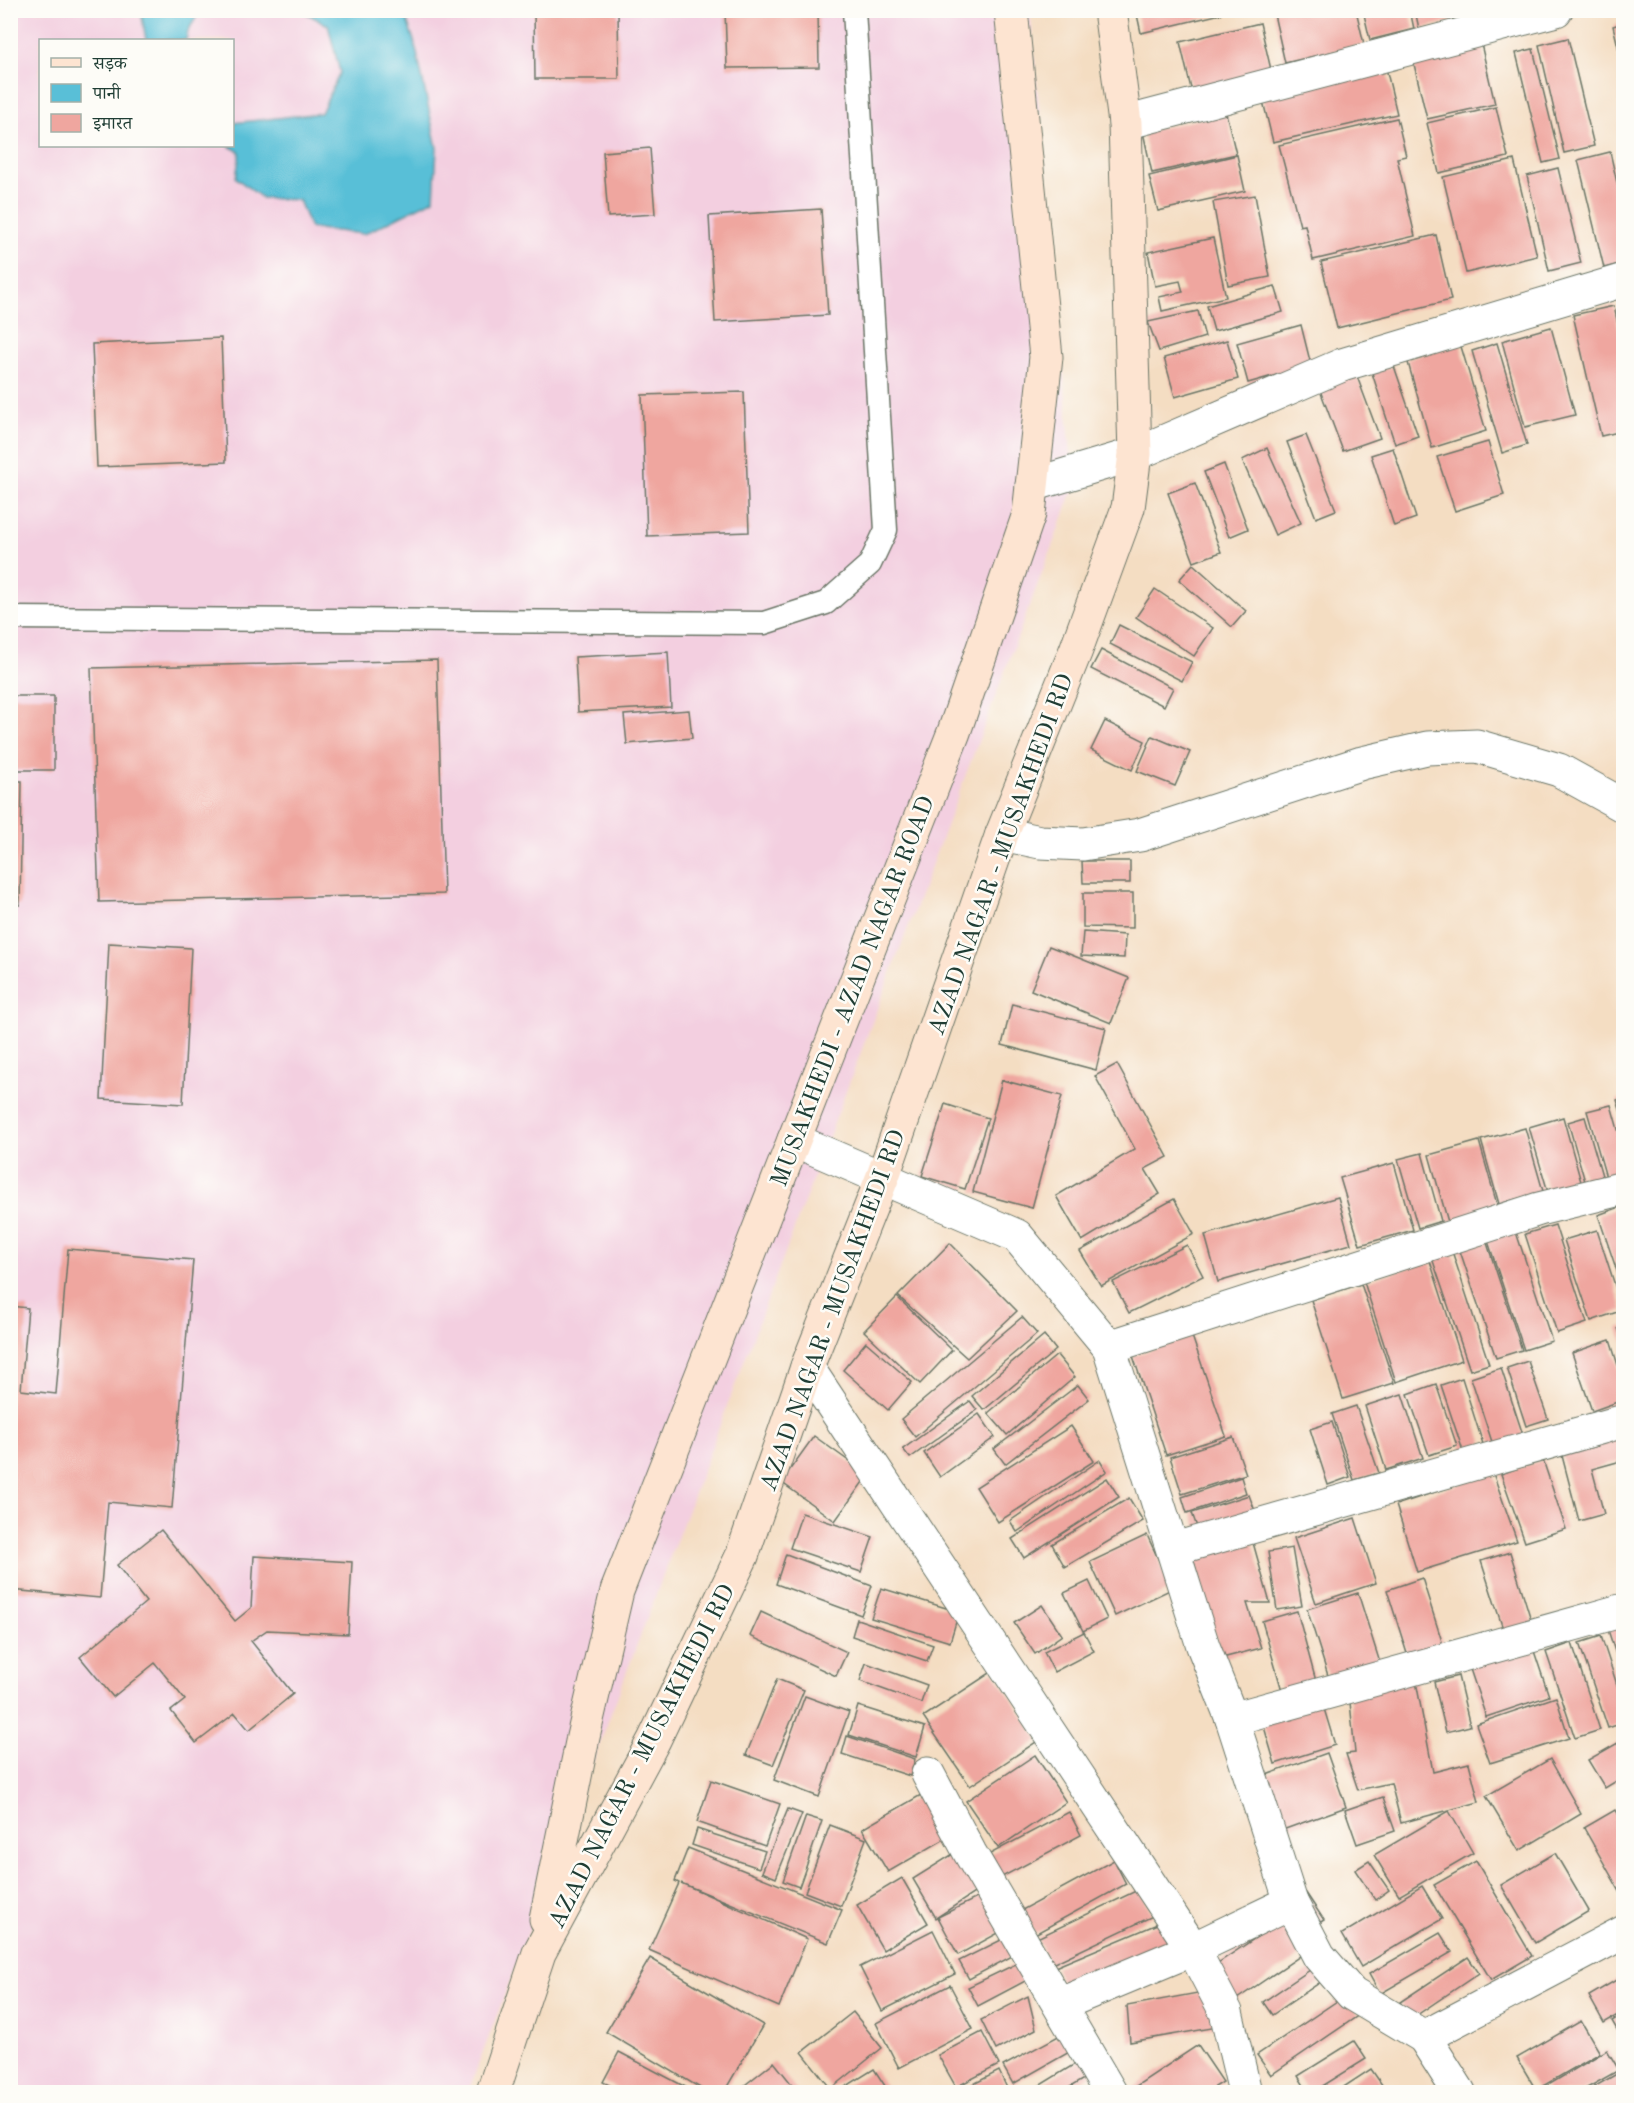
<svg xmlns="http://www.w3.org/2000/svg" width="1634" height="2103" viewBox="0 0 1634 2103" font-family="'Old Standard TT','Noto Serif Devanagari',serif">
<rect width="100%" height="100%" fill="#fdfcf7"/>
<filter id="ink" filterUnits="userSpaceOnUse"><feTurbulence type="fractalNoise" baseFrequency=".0167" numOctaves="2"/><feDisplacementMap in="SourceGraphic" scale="12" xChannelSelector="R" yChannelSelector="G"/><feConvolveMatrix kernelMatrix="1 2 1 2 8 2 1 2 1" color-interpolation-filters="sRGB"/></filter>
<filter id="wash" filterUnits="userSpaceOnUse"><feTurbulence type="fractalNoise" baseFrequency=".008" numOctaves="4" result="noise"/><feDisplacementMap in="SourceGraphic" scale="24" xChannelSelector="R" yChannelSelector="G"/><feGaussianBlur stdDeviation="1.35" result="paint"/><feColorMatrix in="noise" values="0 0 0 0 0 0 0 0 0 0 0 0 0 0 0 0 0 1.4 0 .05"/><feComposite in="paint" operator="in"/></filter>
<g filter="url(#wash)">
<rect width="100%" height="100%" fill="#f4ddc2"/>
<path fill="#f3cfe0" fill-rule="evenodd" d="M11 11H1030L1074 488 468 2092H11ZM40 40H232V146H40Z"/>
<g fill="#59bfd7" stroke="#3c7e86" stroke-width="1.5">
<path d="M141 11H200L188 31 186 40H146Z"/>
<path d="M302 11H404L415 44 437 148 434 199 364 234 310 228 299 200 262 198 236 178 240 152 229 146H232L233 123 321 113 340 72 328 25Z"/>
</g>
<g id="blocks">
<g fill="#efa69f">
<path d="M534 10H618L619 79H535Z"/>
<path d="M725 10H818L819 67 727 68Z"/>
<path d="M1136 10H1220L1221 14 1141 33Z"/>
<path d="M1273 10H1356L1364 44 1285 63Z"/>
<path d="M1363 10H1410L1414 29 1370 40Z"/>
<path d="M1415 10H1485L1486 13 1419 29Z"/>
<path d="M1260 23 1272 74 1192 93 1180 42Z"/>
<path d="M1623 23V67L1613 26Z"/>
<path d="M1568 38 1594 146 1564 153 1539 45Z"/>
<path d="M1481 44 1495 104 1427 119 1413 60Z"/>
<path d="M1533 49 1560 159 1543 163 1516 53Z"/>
<path d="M1386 68 1397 114 1273 142 1262 97Z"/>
<path d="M1496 107 1508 157 1439 173 1427 123Z"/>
<path d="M1226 113 1236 154 1152 173 1143 132Z"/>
<path d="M1397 118 1406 156 1397 158 1415 236 1313 260 1305 225 1300 226 1279 145Z"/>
<path d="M650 148 655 214 608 217 603 152Z"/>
<path d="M1610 152 1623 209V263L1604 268 1578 160Z"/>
<path d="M1237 155 1245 191 1158 211 1149 176Z"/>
<path d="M1623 157V176L1618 158Z"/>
<path d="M1514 160 1537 256 1466 273 1443 177Z"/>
<path d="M1558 168 1581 263 1549 271 1527 176Z"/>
<path d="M1255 195 1270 277 1228 285 1213 202Z"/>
<path d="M821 209 828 315 715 322 709 216Z"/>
<path d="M1436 235 1451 300 1337 328 1321 262Z"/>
<path d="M1213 238 1226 297 1162 311 1159 297 1183 292 1180 281 1155 286 1148 252Z"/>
<path d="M1275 286 1283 312 1214 331 1207 306Z"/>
<path d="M1614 306 1623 348V431L1601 436 1573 315Z"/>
<path d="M1198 311 1205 337 1159 351 1148 322Z"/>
<path d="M1301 325 1311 365 1248 383 1237 343Z"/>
<path d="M1551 327 1575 415 1525 427 1502 341Z"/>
<path d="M221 338 226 462 97 467 92 344Z"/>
<path d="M1227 340 1238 379 1175 397 1164 358Z"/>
<path d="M1460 343 1486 431 1432 448 1407 359Z"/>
<path d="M1497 343 1527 445 1502 453 1472 351Z"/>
<path d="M1394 366 1418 436 1395 444 1372 373Z"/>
<path d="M1355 371 1380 438 1343 451 1318 385Z"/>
<path d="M744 392 749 532 647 536 642 395Z"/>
<path d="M1306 435 1336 510 1316 518 1287 442Z"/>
<path d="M1488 442 1504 495 1455 511 1437 457Z"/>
<path d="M1267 448 1301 523 1275 535 1242 460Z"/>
<path d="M1393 448 1416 518 1394 526 1371 455Z"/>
<path d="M1224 464 1248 529 1229 537 1204 472Z"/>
<path d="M1195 483 1221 552 1194 562 1168 493Z"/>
<path d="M1193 564 1246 611 1232 627 1179 580Z"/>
<path d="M1155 589 1213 628 1194 656 1136 617Z"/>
<path d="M1119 625 1192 662 1182 681 1110 644Z"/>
<path d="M1101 650 1173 688 1164 706 1091 669Z"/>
<path d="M668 652 671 707 578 712 575 657Z"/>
<path d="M437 660 444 894 99 902 91 668Z"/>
<rect x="10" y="696" width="44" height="74"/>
<path d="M689 710 692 738 627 744 624 715Z"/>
<path d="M1105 721 1145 741 1132 770 1091 750Z"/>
<path d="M1152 736 1190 752 1175 786 1137 771Z"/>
<path d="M10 781H22L20 905H10Z"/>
<path d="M1082 861H1130V883H1083Z"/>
<path d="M1083 893H1133V928L1083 927Z"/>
<path d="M1083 932 1125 935 1124 958 1081 956Z"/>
<path d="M109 943 191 948 183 1104 101 1099Z"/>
<path d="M1049 946 1129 978 1111 1023 1031 990Z"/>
<path d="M1012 1004 1106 1028 1096 1070 1002 1045Z"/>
<path d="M1117 1064 1168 1157 1145 1169 1160 1194 1082 1241 1056 1196 1135 1149 1095 1076Z"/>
<path d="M1002 1080 1062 1096 1032 1208 973 1192Z"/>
<path d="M1623 1098V1119L1617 1100Z"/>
<path d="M945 1104 988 1118 965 1189 922 1176Z"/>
<path d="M1611 1105 1623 1147V1177L1607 1181 1587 1111Z"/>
<path d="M1563 1117 1583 1189 1550 1199 1529 1127Z"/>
<path d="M1585 1117 1603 1179 1586 1185 1568 1122Z"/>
<path d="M1525 1128 1543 1191 1499 1204 1481 1140Z"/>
<path d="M1479 1141 1498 1208 1448 1222 1429 1155Z"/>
<path d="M1422 1153 1441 1221 1418 1228 1398 1159Z"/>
<path d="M1394 1163 1413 1230 1360 1245 1340 1178Z"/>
<path d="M1338 1197 1351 1244 1218 1282 1205 1235Z"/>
<path d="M1174 1199 1194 1234 1101 1286 1080 1251Z"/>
<path d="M1623 1206V1289L1598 1215Z"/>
<path d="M1555 1225 1587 1323 1557 1333 1525 1234Z"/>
<path d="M1515 1229 1552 1341 1524 1350 1487 1238Z"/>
<path d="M1597 1230 1623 1310 1591 1321 1564 1240Z"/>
<path d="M1485 1237 1522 1350 1496 1358 1458 1245Z"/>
<path d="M950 1243 1017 1311 967 1358 898 1296Z"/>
<path d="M1187 1245 1203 1276 1129 1313 1113 1282Z"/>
<path d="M68 1249 193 1260 172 1508 108 1502 100 1598 10 1590V1306L28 1308 21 1390 56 1394Z"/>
<path d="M1452 1251 1489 1364 1470 1370 1432 1258Z"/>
<path d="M1430 1261 1462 1360 1396 1382 1364 1282Z"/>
<path d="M1361 1284 1394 1383 1343 1399 1311 1300Z"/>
<path d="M897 1297 952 1350 920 1384 864 1331Z"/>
<path d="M1022 1317 1037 1334 915 1437 901 1419Z"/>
<path d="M1623 1326V1343L1618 1328Z"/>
<path d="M1044 1335 1056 1350 984 1410 972 1396Z"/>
<path d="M1192 1336 1226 1436 1166 1455 1133 1356Z"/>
<path d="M1610 1340 1623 1381V1400L1592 1411 1572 1353Z"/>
<path d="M866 1342 912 1382 888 1410 843 1370Z"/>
<path d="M1057 1355 1075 1377 1007 1435 988 1413Z"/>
<path d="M1528 1361 1548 1419 1526 1426 1507 1368Z"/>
<path d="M1501 1368 1524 1438 1494 1448 1471 1378Z"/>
<path d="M1462 1378 1483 1444 1463 1451 1441 1385Z"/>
<path d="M1436 1384 1457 1446 1429 1455 1408 1394Z"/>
<path d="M1078 1385 1089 1399 1005 1464 994 1449Z"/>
<path d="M1402 1394 1423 1458 1386 1470 1365 1406Z"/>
<path d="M970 1401 977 1410 910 1458 903 1449Z"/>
<path d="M1356 1406 1379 1473 1354 1480 1332 1414Z"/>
<path d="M979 1414 995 1437 940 1477 924 1453Z"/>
<path d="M1332 1422 1350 1477 1328 1485 1310 1429Z"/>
<path d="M1071 1426 1094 1461 998 1522 976 1487Z"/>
<path d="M1623 1431V1469L1621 1461 1592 1469 1604 1514 1579 1521 1560 1448Z"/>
<path d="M814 1436 868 1475 835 1521 781 1482Z"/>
<path d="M1233 1437 1246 1474 1182 1494 1170 1457Z"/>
<path d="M1100 1460 1107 1471 1017 1532 1010 1521Z"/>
<path d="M1543 1460 1566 1529 1525 1542 1501 1474Z"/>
<path d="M1493 1473 1517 1541 1417 1572 1396 1505Z"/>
<path d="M1241 1477 1246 1493 1187 1513 1182 1497Z"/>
<path d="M1107 1478 1119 1497 1024 1558 1012 1539Z"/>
<path d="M1249 1495 1255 1511 1198 1530 1192 1513Z"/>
<path d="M1129 1498 1143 1521 1065 1567 1052 1544Z"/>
<path d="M802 1513 873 1537 861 1572 790 1548Z"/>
<path d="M1355 1518 1376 1583 1316 1603 1294 1538Z"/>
<path d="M161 1530 235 1621 251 1608 254 1556 352 1562 348 1634 267 1630 251 1641 293 1694 249 1730 235 1713 196 1743 171 1711 185 1700 155 1663 113 1697 80 1657 146 1602 117 1565Z"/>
<path d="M1147 1535 1172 1589 1115 1616 1090 1562Z"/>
<path d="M1252 1539 1270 1603H1247L1261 1648 1222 1658 1192 1555Z"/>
<path d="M1292 1548 1302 1606 1277 1610 1268 1552Z"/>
<path d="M1510 1552 1532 1623 1504 1632 1481 1561Z"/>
<path d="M786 1554 872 1586 861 1615 776 1584Z"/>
<path d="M1422 1578 1444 1648 1409 1660 1387 1590Z"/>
<path d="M1089 1581 1107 1619 1083 1631 1064 1593Z"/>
<path d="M881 1588 959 1612 950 1642 871 1618Z"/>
<path d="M1358 1593 1381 1666 1330 1682 1307 1609Z"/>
<path d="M1042 1605 1062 1635 1035 1654 1014 1623Z"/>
<path d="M1297 1611 1317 1685 1283 1694 1262 1621Z"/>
<path d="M761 1612 847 1652 836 1676 750 1636Z"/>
<path d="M857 1619 933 1645 927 1661 852 1636Z"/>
<path d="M1623 1625V1676L1608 1630Z"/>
<path d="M1084 1632 1094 1651 1054 1672 1044 1652Z"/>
<path d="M1601 1636 1623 1703V1723L1608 1728 1579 1643Z"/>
<path d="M1572 1643 1600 1730 1575 1738 1546 1652Z"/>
<path d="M1532 1645 1549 1696 1486 1717 1469 1666Z"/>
<path d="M866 1663 927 1685 921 1703 860 1681Z"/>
<path d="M993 1671 1039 1740 970 1786 923 1717Z"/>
<path d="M1415 1676 1433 1772 1469 1763 1479 1802 1401 1823 1391 1783 1358 1790 1346 1754 1355 1753 1349 1692Z"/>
<path d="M1458 1676 1470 1726 1446 1732 1434 1682Z"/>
<path d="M777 1679 804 1690 773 1765 746 1755Z"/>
<path d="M805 1696 849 1712 819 1797 774 1780Z"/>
<path d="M1556 1697 1569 1738 1490 1763 1476 1724Z"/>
<path d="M1322 1702 1335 1745 1275 1764 1262 1720Z"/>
<path d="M858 1706 925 1727 916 1757 849 1735Z"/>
<path d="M847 1736 915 1759 910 1776 842 1754Z"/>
<path d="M1623 1740V1777L1605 1788 1588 1760Z"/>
<path d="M1327 1753 1346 1807 1277 1832 1258 1778Z"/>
<path d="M1035 1755 1066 1802 998 1848 966 1801Z"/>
<path d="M1550 1759 1581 1814 1519 1851 1486 1796Z"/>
<path d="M711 1780 780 1804 765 1846 697 1822Z"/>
<path d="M926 1792 950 1836 888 1872 862 1829Z"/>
<path d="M1383 1797 1395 1831 1357 1844 1345 1810Z"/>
<path d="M788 1809 802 1814 776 1878 762 1872Z"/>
<path d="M1615 1810 1623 1825V1897L1584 1828Z"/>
<path d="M1449 1811 1473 1853 1399 1896 1374 1855Z"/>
<path d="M1069 1812 1081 1835 1002 1877 990 1854Z"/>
<path d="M806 1816 822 1821 799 1887 783 1881Z"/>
<path d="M830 1825 866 1839 841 1906 805 1892Z"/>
<path d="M697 1829 765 1851 759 1868 692 1845Z"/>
<path d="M688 1848 842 1910 828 1943 681 1883 807 1939 779 2007 649 1950 679 1883 675 1881Z"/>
<path d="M961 1849 982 1888 936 1918 913 1879Z"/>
<path d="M1555 1853 1589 1911 1535 1943 1501 1885Z"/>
<path d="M1114 1860 1126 1884 1035 1934 1022 1910Z"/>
<path d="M1369 1861 1389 1890 1375 1900 1355 1870Z"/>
<path d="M1476 1861 1532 1956 1491 1980 1434 1885Z"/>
<path d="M902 1878 928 1923 883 1950 857 1905Z"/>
<path d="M1422 1886 1442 1919 1361 1967 1342 1934Z"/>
<path d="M1140 1889 1153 1916 1050 1965 1037 1938Z"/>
<path d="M1306 1893 1324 1920 1313 1927 1296 1900Z"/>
<path d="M985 1894 1004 1930 958 1955 938 1917Z"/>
<path d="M1281 1921 1303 1954 1234 2001 1212 1967Z"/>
<path d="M1162 1922 1172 1944 1064 1988 1055 1967Z"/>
<path d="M933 1930 955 1974 882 2011 860 1967Z"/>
<path d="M1440 1933 1452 1952 1380 1994 1369 1974Z"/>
<path d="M1009 1936 1018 1953 969 1979 959 1961Z"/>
<path d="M1468 1957 1479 1973 1411 2019 1400 2002Z"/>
<path d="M650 1958 763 2025 724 2092H707L606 2032Z"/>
<path d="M1020 1962 1029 1979 978 2006 968 1987Z"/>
<path d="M1313 1968 1322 1981 1272 2015 1263 2002Z"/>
<path d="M1623 1976V2012L1604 2023 1589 1996Z"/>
<path d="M950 1985 973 2029 899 2068 876 2023Z"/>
<path d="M1208 1991 1218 2027 1130 2042 1127 2006Z"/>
<path d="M1346 1995 1359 2015 1271 2075 1257 2055Z"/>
<path d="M1028 1996 1036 2029 996 2050 981 2020Z"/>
<path d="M853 2012 882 2048 831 2089 802 2052Z"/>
<path d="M1623 2014V2040L1612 2021Z"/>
<path d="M1581 2021 1600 2053 1536 2090 1517 2058Z"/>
<path d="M982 2032 999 2065 956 2087 938 2055Z"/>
<path d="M1064 2033 1073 2050 1013 2084 1003 2066Z"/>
<path d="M1354 2041 1366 2059 1313 2092H1308L1298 2076Z"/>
<path d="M1198 2045 1223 2082 1207 2092H1127Z"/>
<path d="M1607 2050 1619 2070 1580 2092H1548L1545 2087Z"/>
<path d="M619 2052 695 2092H623L603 2082Z"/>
<path d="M1083 2059 1092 2074 1062 2092H1029Z"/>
<path d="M774 2062 798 2092H736Z"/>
<path d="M874 2069 889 2092H837Z"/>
<path d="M1371 2069 1387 2092H1336Z"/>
<path d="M999 2071 1007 2088 997 2092H958Z"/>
<path d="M1622 2071 1623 2092H1585Z"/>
<path d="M604 2086 615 2092H599Z"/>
</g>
</g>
</g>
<g filter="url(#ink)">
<use href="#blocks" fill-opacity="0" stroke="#6a7566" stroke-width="1.5"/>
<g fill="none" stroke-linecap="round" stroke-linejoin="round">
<defs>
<path id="lane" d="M10 618 764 623 826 603 870 564 886 530 854 10"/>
<g id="street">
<path d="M1125 123 1556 10"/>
<path d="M1032 485 1135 454 1342 365 1624 280"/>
<path d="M1002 834 1040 842 1083 844 1140 835 1362 763 1427 748 1477 746 1559 770 1624 806"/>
<path d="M794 1140 1017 1236 1109 1347 1203 1646 1232 1719 1291 1902 1319 1956 1352 1994 1424 2037 1624 1932"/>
<path d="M1109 1347 1539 1209 1624 1188"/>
<path d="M807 1367 1193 1949 1226 2012 1245 2092"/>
<path d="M1174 1549 1624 1421"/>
<path d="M1232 1719 1624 1610"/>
<path d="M928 1774 970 1853 1110 2092"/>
<path d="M1061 2004 1193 1949 1291 1902"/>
<path d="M1424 2037 1459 2092"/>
</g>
<g id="secondary">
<path d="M546 1919 583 1737 617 1591 954 732 1029 514 1046 357 1011 10"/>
<path d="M493 2092 539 1953 654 1740 742 1556 807 1367 883 1176 1002 834 1076 650 1128 508 1135 454 1125 123 1110 10"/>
</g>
</defs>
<use href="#lane" stroke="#6a7566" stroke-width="25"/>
<use href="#street" stroke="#6a7566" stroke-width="35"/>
<use href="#secondary" stroke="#6a7566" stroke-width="35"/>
<use href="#lane" stroke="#fff" stroke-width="22"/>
<use href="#street" stroke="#fff" stroke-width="33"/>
<use href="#secondary" stroke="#fde4d1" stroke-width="33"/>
</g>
</g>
<g text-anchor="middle" stroke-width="5" stroke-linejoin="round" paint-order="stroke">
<g font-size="24" fill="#1f3d34" stroke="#fdfcf7">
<text transform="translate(1000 854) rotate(-70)" y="8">AZAD NAGAR - MUSAKHEDI RD</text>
<text transform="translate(852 991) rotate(-69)" y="8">MUSAKHEDI - AZAD NAGAR ROAD</text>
<text transform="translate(832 1310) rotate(-70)" y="8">AZAD NAGAR - MUSAKHEDI RD</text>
<text transform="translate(641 1756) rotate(-63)" y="8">AZAD NAGAR - MUSAKHEDI RD</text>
</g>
</g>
<rect width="1634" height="2103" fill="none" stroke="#fdfcf7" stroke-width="36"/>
<rect x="39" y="39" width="195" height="108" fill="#fdfcf7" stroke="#a4b0a9" stroke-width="1.5"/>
<rect x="51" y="58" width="30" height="9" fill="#fde4d1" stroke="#a4b0a9" stroke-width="1.5"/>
<text x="93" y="69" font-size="18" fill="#1f3d34">सड़क</text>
<rect x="51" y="84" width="30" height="18" fill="#59bfd7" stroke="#a4b0a9" stroke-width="1.5"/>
<text x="93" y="99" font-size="18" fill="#1f3d34">पानी</text>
<rect x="51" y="114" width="30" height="18" fill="#efa69f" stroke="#a4b0a9" stroke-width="1.5"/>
<text x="93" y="129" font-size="18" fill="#1f3d34">इमारत</text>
</svg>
